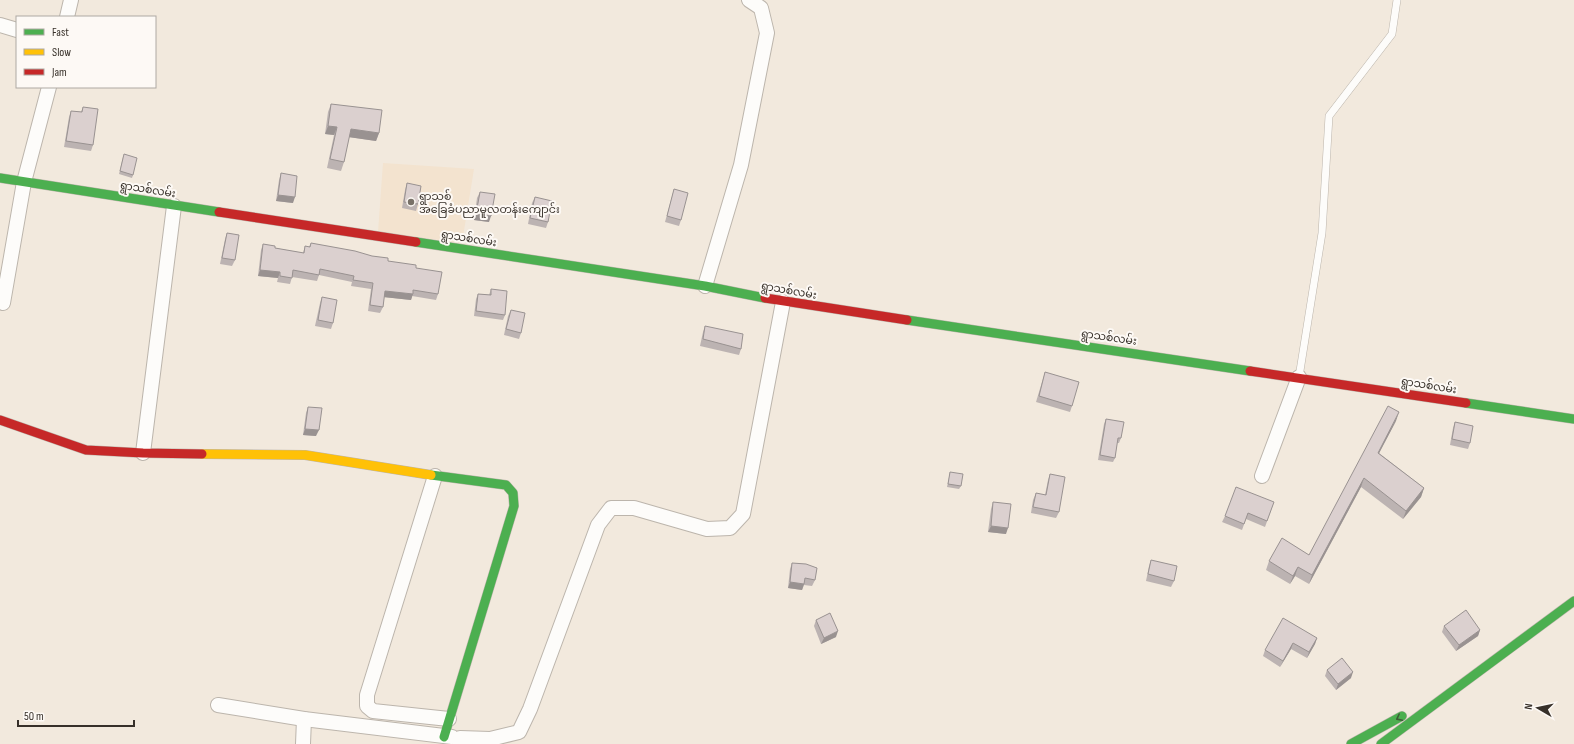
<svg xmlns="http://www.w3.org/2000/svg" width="1574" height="744" viewBox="0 0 1574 744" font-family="'Sofia Sans Condensed','Noto Sans Myanmar',sans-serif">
<rect width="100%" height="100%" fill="#f2e9dd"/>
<path fill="#f3e3cf" d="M383 163 474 169 462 243 378 232Z"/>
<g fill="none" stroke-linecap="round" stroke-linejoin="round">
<defs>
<path id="lane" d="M1299 377 1322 233 1329 116 1392 34 1397 0"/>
<g id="street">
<path d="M67 17 71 0"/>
<path d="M0 25 17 30"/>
<path d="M705 286 741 165 767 33 761 8 749 0"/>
<path d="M3 303 24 182 49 87"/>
<path d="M143 453 174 206"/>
<path d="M435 476 367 695V706L373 711 449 719"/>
<path d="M1262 476 1299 377"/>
<path d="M218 705 304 719 452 737"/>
<path d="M303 744 304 719"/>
<path d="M460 744V738L490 739 519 732 530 709 598 525 611 508H634L707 529 730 528 743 514 783 302"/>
</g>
<g id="fast">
<path d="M0 178 219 212"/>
<path d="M416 242 705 286 765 298"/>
<path d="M907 320 1250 371"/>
<path d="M1466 403 1574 419"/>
<path d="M431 475 506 485 513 493 514 506 444 737"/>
<path d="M1351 744 1402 716"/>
<path d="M1381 744 1574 601"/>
</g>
<path id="slow" d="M202 454 305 455 431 475"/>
<g id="jam">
<path d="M219 212 416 242"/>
<path d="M765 298 907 320"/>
<path d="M1250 371 1466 403"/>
<path d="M0 420 86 450 143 453 202 454"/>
</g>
</defs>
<use href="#lane" stroke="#bcb5ac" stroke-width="8"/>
<use href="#street" stroke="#bcb5ac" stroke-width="16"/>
<use href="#fast" stroke="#bcb5ac" stroke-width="10"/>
<use href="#slow" stroke="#bcb5ac" stroke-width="10"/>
<use href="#jam" stroke="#bcb5ac" stroke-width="10"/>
<use href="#lane" stroke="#fdfcfa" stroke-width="7"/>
<use href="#street" stroke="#fdfcfa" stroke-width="14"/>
<use href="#fast" stroke="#4caf50" stroke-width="9"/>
<use href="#slow" stroke="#ffc107" stroke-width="9"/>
<use href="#jam" stroke="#c62828" stroke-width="9"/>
</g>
<g fill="#bcb3b2">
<path d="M331 104 379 133 376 141 349 137 344 162 341 171 327 168 334 135 325 134 328 112Z"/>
<path d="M83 107 93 145 91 151 64 147 69 117 71 111 81 112Z"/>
<path d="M123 157 133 175 132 178 119 174Z"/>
<path d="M281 173 293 203 276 201 279 180Z"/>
<path d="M407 183 418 204 416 211 402 208 405 190Z"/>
<path d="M674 189 681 220 679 226 665 222Z"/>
<path d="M480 192 489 222 474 220 477 198Z"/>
<path d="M535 197 548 222 546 228 528 224 532 203Z"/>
<path d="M227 233 235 260 232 266 220 264 225 239Z"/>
<path d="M311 243 416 268 438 294 436 300 412 296 411 300 384 297 383 307 380 313 368 311 371 289 351 286 352 282 319 275 317 281 292 277 290 284 277 282 278 278 258 276 261 250 263 244 275 248 303 253 305 246 309 247Z"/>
<path d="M491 289 505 315 503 320 474 316 476 299 478 294 489 295Z"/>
<path d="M322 297 333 323 331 329 315 326 320 303Z"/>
<path d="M511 310 521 333 519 339 504 335 508 316Z"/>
<path d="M705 326 741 349 739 355 700 346 703 332Z"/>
<path d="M1045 372 1072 406 1070 412 1036 402Z"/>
<path d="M308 407 316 436 303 435 306 413Z"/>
<path d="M1106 419 1121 438 1119 443H1117L1115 458 1113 462 1098 460 1104 424Z"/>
<path d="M1396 421 1379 453 1424 488 1421 497 1403 519 1361 487 1309 584 1295 576 1290 584 1266 570 1269 561 1309 555Z"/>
<path d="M1455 422 1470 443 1468 449 1450 445 1453 428Z"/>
<path d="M950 472 961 486 959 489 947 487Z"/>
<path d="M1050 474 1059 512 1056 518 1031 513 1033 500 1036 493 1045 495 1048 480Z"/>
<path d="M993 502 1006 534 988 532 991 509Z"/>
<path d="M1274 502 1265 527 1246 519 1242 530 1222 522 1225 516Z"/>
<path d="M1151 560 1174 581 1171 587 1146 581 1149 566Z"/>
<path d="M792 563 815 580 812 586 804 585 802 590 788 588 790 569Z"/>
<path d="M816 620 836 637 821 644 814 626Z"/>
<path d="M1444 626 1480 630 1478 636 1456 651 1442 632Z"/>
<path d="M1317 638 1315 644 1307 658 1291 649 1280 667 1263 656 1265 650Z"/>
<path d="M1327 670 1351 678 1336 690 1325 676Z"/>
</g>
<g fill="#999291">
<path d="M328 126 337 127 334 135 325 134Z"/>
<path d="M351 129 379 133 376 141 348 137Z"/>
<path d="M278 195 295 197 293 203 276 201Z"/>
<path d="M476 214 491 216 489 222 474 220Z"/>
<path d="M260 270 280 272 278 278 258 276Z"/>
<path d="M385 291 413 294 411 300 383 297Z"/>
<path d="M1399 412 1396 421 1375 461 1378 453Z"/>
<path d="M305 429 319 430 316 436 303 435Z"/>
<path d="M1364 478 1361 487 1309 584 1312 575Z"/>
<path d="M1424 488 1421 497 1403 519 1406 511Z"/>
<path d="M991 526 1008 528 1006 534 988 532Z"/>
<path d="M1298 567 1295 576 1290 584 1293 576Z"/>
<path d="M790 582 804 584 802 590 788 588Z"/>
<path d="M1480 630 1478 636 1456 651 1459 645Z"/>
<path d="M838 631 836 637 821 644 824 638Z"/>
<path d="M1317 638 1315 644 1307 658 1309 652Z"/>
<path d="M1293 643 1291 649 1280 667 1283 661Z"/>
<path d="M1353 672 1351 678 1336 690 1338 684Z"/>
</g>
<g fill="#dbd0cf" stroke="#999291">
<path d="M331 104 382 110 379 133 351 129 344 162 330 159 337 127 328 126Z"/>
<path d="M83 107 98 109 93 145 66 141 71 111 82 112Z"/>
<path d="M124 154 137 158 133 175 120 171Z"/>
<path d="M281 173 297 176 295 197 278 195Z"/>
<path d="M407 183 421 186 418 204 404 202Z"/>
<path d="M674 189 688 193 681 220 667 216Z"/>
<path d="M480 192 495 194 491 216 476 214Z"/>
<path d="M535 197 552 201 548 222 530 218Z"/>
<path d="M227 233 239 235 235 260 222 258Z"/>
<path d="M311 243 355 251 372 256 388 258V261L416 265V268L442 272 438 294 413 290V294L385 291 383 307 370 305 373 283 353 280 354 276 320 269 319 275 293 270 292 278 280 276V272L260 270 263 244 275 246V248L304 253 305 246 310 247Z"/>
<path d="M491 289 507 291 505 315 476 311 478 294 491 295Z"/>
<path d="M322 297 337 300 333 323 318 320Z"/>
<path d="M511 310 525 313 521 333 506 329Z"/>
<path d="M705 326 743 334 741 349 703 339Z"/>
<path d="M1045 372 1079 382 1072 406 1039 396Z"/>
<path d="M1388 406 1399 412 1378 453 1424 488 1406 511 1364 478 1312 575 1298 567 1293 576 1269 561 1282 538 1309 555Z"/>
<path d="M308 407 322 408 319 430 305 429Z"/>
<path d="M1106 419 1124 422 1121 438H1118L1115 458 1100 455Z"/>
<path d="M1455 422 1473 426 1470 443 1452 439Z"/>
<path d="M950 472 963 474 961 486 948 484Z"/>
<path d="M1050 474 1065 477 1059 512 1033 507 1036 493 1046 495Z"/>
<path d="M1236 487 1274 502 1267 521 1248 513 1244 524 1225 516Z"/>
<path d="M993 502 1011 504 1008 528 991 526Z"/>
<path d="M1151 560 1177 566 1174 581 1148 574Z"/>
<path d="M792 563 806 564 817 568 815 580 805 578 804 584 790 582Z"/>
<path d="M1466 610 1480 630 1459 645 1444 626Z"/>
<path d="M830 613 838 631 824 638 816 620Z"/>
<path d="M1283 618 1317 638 1309 652 1293 643 1283 661 1265 650Z"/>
<path d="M1342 658 1353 672 1338 684 1327 670Z"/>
</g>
<defs><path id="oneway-chevron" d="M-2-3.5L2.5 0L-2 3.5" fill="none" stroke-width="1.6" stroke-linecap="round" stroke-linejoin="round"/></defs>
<use stroke="#3e5c37" href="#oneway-chevron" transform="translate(1399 718) rotate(153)"/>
<circle fill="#787168" stroke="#fdf9f5" stroke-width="1.5" cx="411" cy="202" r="4"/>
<g text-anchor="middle" stroke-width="4" stroke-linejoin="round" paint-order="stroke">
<g font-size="11" fill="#373029" stroke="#fdf9f5">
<text transform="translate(148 189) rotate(9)" y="4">ရွာသစ်လမ်း</text>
<text transform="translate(469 238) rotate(9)" y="4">ရွာသစ်လမ်း</text>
<text transform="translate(789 290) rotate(10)" y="4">ရွာသစ်လမ်း</text>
<text transform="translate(1109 337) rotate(8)" y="4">ရွာသစ်လမ်း</text>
<text transform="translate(1429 385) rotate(9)" y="4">ရွာသစ်လမ်း</text>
</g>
<g font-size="11" fill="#373029" stroke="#fdf9f5" text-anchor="start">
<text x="419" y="200">ရွာသစ်<tspan x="419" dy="13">အခြေခံပညာမူလတန်းကျောင်း</tspan></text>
</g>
</g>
<rect x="16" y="16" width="140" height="72" fill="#fdf9f5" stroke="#aea9a3"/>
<rect x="24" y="29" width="20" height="6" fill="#4caf50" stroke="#aea9a3"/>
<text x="52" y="36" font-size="12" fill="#373029">Fast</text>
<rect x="24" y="49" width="20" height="6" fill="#ffc107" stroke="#aea9a3"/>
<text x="52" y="56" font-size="12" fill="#373029">Slow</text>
<rect x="24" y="69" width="20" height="6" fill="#c62828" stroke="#aea9a3"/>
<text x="52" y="76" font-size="12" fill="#373029">Jam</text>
<g transform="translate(1538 708) rotate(279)" stroke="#fdf9f5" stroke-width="3" paint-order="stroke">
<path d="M0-3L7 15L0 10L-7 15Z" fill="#373029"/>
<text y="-6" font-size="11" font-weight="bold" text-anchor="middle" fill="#373029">N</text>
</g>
<path d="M18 720v6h116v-6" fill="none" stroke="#373029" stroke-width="2"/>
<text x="24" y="720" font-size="12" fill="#373029" stroke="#fdf9f5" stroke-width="3" paint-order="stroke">50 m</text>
</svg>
